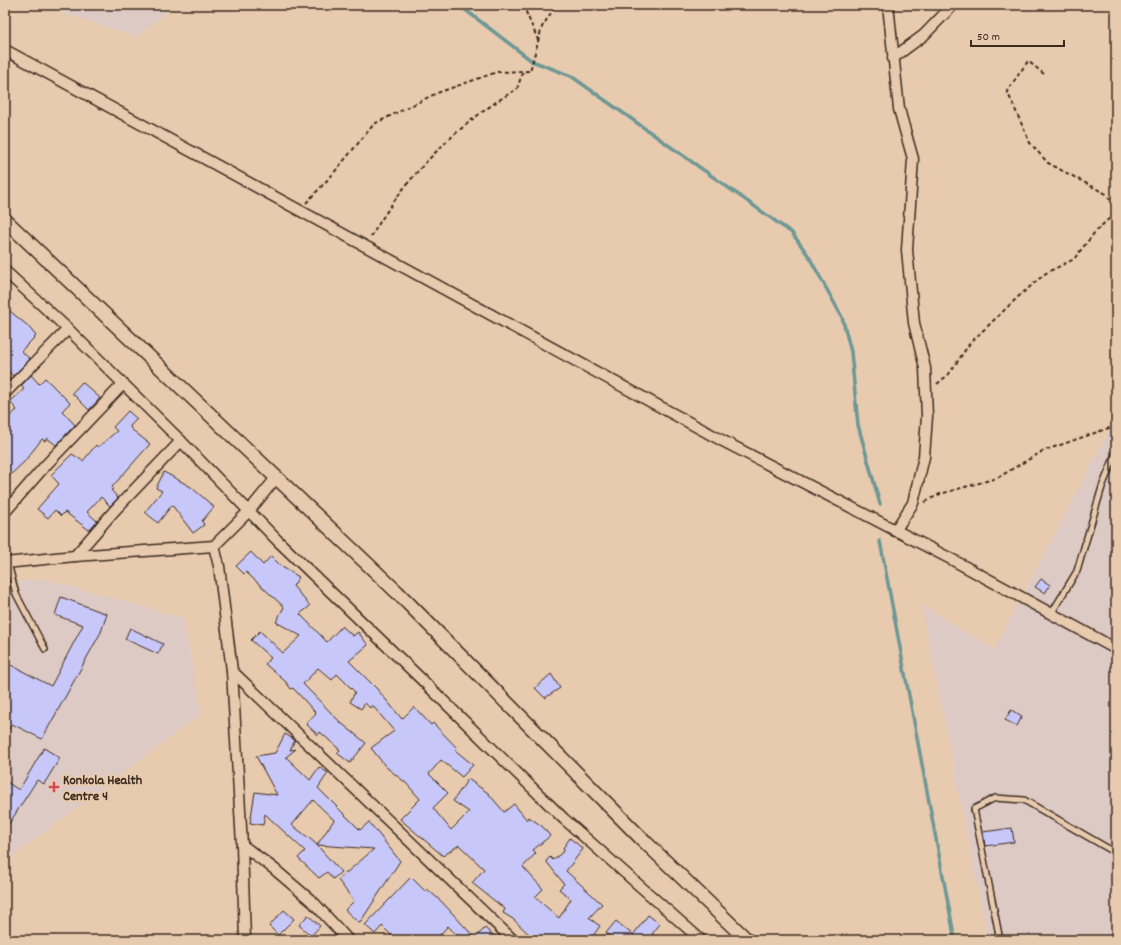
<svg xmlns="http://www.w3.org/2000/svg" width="1121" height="945" viewBox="0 0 1121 945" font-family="Dekko,sans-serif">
<rect width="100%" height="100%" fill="#e8cbaf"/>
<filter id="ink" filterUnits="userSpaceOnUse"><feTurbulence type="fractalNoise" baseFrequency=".025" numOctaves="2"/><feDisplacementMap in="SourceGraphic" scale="8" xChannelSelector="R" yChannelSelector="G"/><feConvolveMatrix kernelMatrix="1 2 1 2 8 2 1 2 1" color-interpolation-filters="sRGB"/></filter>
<g filter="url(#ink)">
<g fill="#decac5">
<path d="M37 5H173L137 37Z"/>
<path d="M1116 418V940H988L921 605 994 649Z"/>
<path d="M45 579 183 618 202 713 5 862V583Z"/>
</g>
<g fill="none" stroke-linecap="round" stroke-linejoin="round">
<g stroke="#6d9795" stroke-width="3.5">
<path d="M459 5 532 61 571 76 792 233 808 255 842 317 851 352 858 425 880 504"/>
<path d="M880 541 955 940"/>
</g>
</g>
<g fill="#c8c7f9" stroke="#3b2a1e">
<path d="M5 307 28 326 36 336 21 351 30 359 13 376 5 367Z"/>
<path d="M31 375 39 384 45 378 70 403 62 411 75 425 56 445 47 438 45 441 42 439 24 462 5 480V420L17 410 10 402 24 389 21 386Z"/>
<path d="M82 382 100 398 89 410 72 393Z"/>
<path d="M128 411 137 419 130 426 131 429 150 444 112 487 113 489 111 490 118 498 110 506 101 497 87 512 97 521 89 530 65 512 61 516 55 510 48 518 37 509 59 484 51 475 72 454 83 461 96 445 98 447 117 431 113 427Z"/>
<path d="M164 472 191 487 214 507 202 521 204 525 193 533 172 505 158 523 145 512 162 491 156 488Z"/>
<path d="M251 552 263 565 271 556 282 567 299 577 293 586 310 606 300 614 327 642 342 626 353 636 358 632 368 645 349 661 377 689 402 719 414 707 431 725 433 723 457 748 455 750 473 765 462 777 441 760 429 774 448 793 433 808 451 830 469 812 453 801 468 779 488 793 504 812 514 804 527 820 529 817 543 827 550 836 533 850 536 853 523 867 543 889 535 897 559 918 571 899 559 889 564 884 546 861 550 857 553 860 565 850 563 848 570 838 583 849 566 871 602 904 589 918 600 926 590 940H535L513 919 503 913 505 909 472 883 484 869 459 845 443 856 400 819 420 799 406 783 386 767 371 748 394 731 372 705 370 708 365 703 361 709 350 702 355 692 337 674 332 680 318 668 303 684 340 722 366 743 350 763 337 753 340 750 320 732 318 735 306 724 316 713 293 688 291 689 286 682 265 664 271 658 251 640 260 631 283 653 301 636 276 622 284 607 246 572 244 574 236 566Z"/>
<path d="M1041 579 1050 585 1045 593 1035 587Z"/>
<path d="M61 597 107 614 101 632 42 739 12 724 5 736V662L51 686 83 625 55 615Z"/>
<path d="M130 628 163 644 158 654 125 639Z"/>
<path d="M551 674 560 688 545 698 535 688Z"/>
<path d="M1011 710 1022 716 1017 726 1005 720Z"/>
<path d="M285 734 295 740 290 750 296 749 286 757 310 780 319 767 328 773 318 788 360 830 369 822 400 861 361 921 358 922 345 910 354 901 338 880 374 849 317 845 334 820 313 800 292 825 314 842 341 872 333 879 327 872 319 878 298 858 305 851 265 814 263 825 250 823 255 792 277 795 256 756 275 753Z"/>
<path d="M44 748 60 758 44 784 37 780 5 830V781L19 790Z"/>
<path d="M1012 828 1014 842 985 846 983 832Z"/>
<path d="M411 877 425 891 427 889 442 902 475 938 485 928 498 940H461L448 926 435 940H396L382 926 375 934 365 925Z"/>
<path d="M284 910 294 919 278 935 269 926Z"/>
<path d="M308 915 320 926 311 936 299 925Z"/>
<path d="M648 915 660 924 652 934 661 940H615L606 933 616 921 633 935Z"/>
</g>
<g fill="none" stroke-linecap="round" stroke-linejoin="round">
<defs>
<g id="service">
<path d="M8 563 16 594 45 649"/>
<path d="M1051 614 1077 571 1102 487 1116 453"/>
<path d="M1000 940 974 809 995 798 1024 800 1116 853"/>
</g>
<g id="minor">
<path d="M888 5 899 109 913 159 907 250 914 323 925 368 927 416 924 457 913 503 895 531"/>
<path d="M5 50 723 441 951 559 1116 649"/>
<path d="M893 58 924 35 953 5"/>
<path d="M5 271 68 329 181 441 277 540 418 676 564 819 701 940"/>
<path d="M5 393 68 329"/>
<path d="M5 512 44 467 123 384"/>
<path d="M214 546 219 566 232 671 242 845 245 940"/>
<path d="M75 556 114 511 181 441"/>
<path d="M5 563 75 556 214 546 249 511 276 478"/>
<path d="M232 671 513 940"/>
<path d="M242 845 273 868 314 903 348 940"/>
</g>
<path id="tertiary" d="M5 220 397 592 642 839 747 940"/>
</defs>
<use href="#service" stroke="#3b2a1e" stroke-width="8"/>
<use href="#minor" stroke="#3b2a1e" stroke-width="13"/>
<use href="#tertiary" stroke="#3b2a1e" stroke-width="16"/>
<g stroke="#3b2a1e" stroke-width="2" stroke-dasharray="4 3" stroke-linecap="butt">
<path d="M523 5 538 40"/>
<path d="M1044 74 1028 61 1007 91 1030 143 1048 163 1106 194 1116 209"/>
<path d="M306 203 332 175 374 124 437 93 497 72 530 71 542 27 556 5"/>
<path d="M371 237C405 177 457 124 517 89L523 71"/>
<path d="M937 384 949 374 970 343 1018 297 1046 273 1074 259 1095 232 1116 212"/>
<path d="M925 502 940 494 997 478 1043 451 1109 428 1116 420"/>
</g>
<use href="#service" stroke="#e8cbaf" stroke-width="5"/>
<use href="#minor" stroke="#e8cbaf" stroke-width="10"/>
<use href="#tertiary" stroke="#e8cbaf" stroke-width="13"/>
</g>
</g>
<path fill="#d1495b" stroke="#e8cbaf" stroke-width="1.5" d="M52 781h4v4h4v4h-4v4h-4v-4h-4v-4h4z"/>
<g text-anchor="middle" stroke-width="4" stroke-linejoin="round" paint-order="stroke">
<g font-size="14" font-weight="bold" fill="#3b2a1e" stroke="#e8cbaf" text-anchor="start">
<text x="63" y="784">Konkola Health<tspan x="63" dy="16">Centre 4</tspan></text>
</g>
</g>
<rect width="1121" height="945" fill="none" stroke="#e8cbaf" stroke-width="20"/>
<rect x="10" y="10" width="1101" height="925" fill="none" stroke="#3b2a1e" stroke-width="1.5" filter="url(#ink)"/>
<path d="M971 40v6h93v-6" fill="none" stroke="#3b2a1e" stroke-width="2"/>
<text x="977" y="40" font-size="12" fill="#3b2a1e" stroke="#e8cbaf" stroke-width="3" paint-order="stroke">50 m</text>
</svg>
